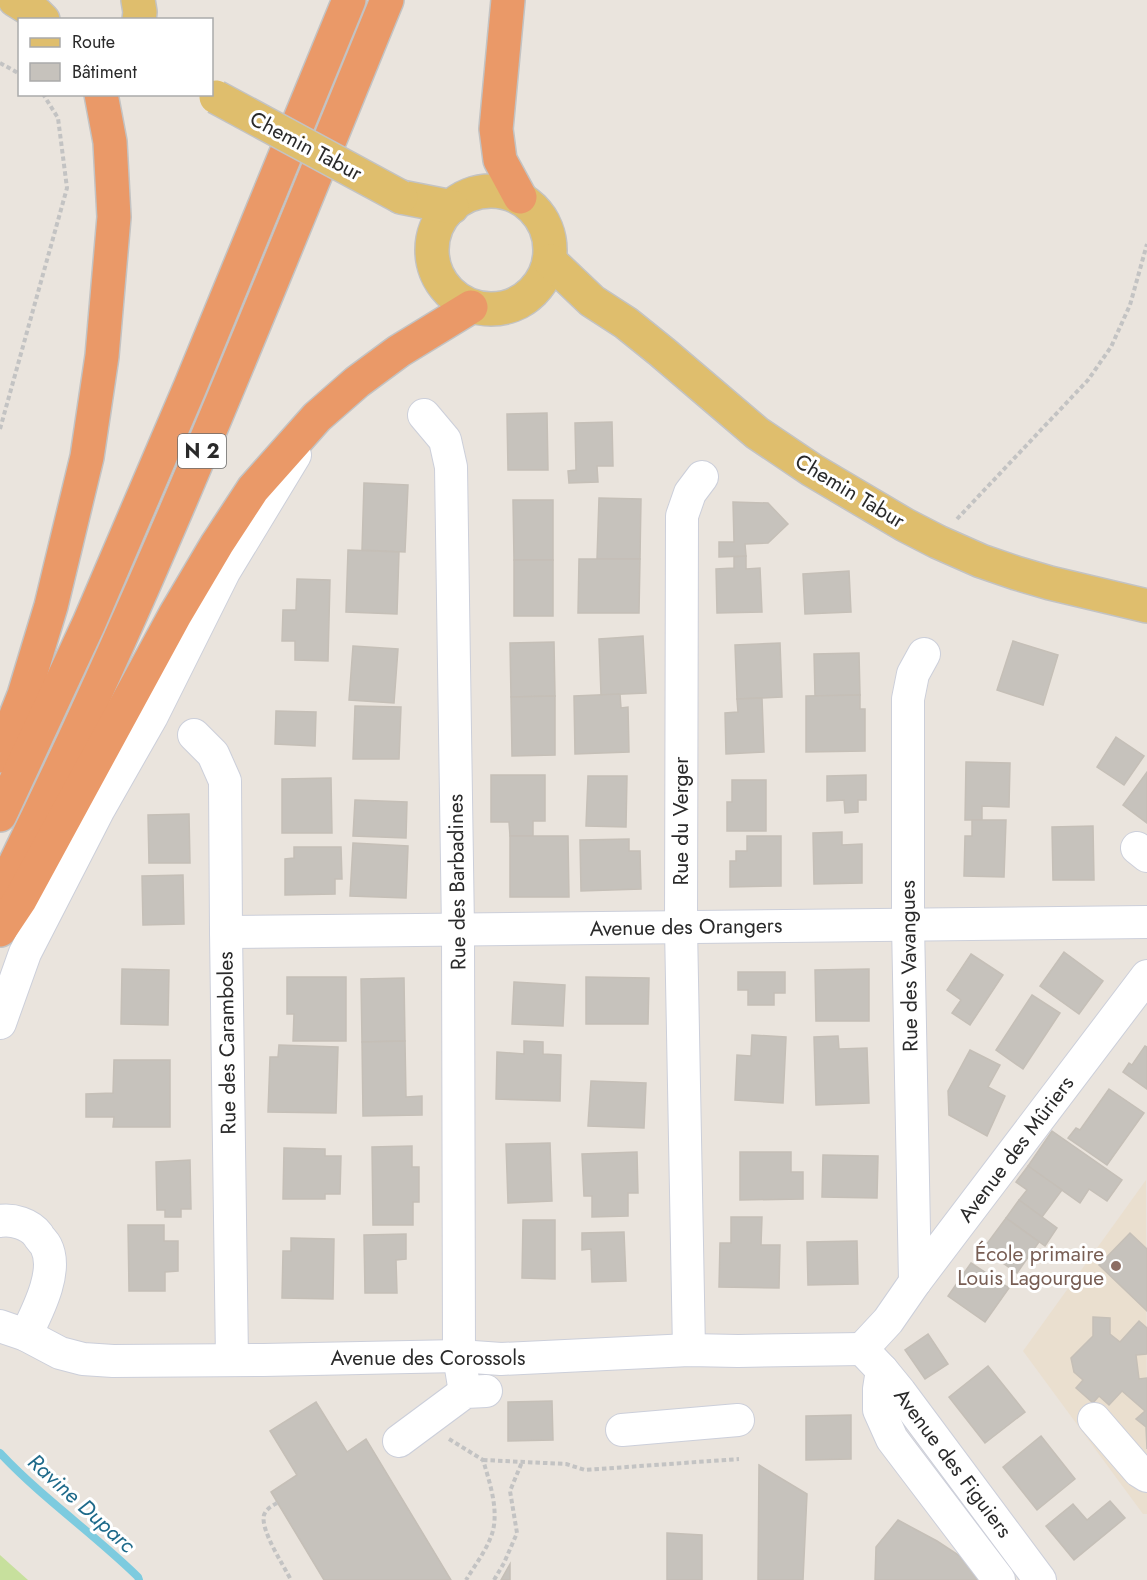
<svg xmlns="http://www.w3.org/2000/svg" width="1147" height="1580" viewBox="0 0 1147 1580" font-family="Jost,sans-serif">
<rect width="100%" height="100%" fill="#eae4dd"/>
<path fill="#eadfcf" d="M1146 1180 1147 1514H1143L1023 1351Z"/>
<path fill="#c7e09d" d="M0 1555 28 1580H0Z"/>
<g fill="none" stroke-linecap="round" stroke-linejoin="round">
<path stroke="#7dcbdf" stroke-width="8" d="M0 1453C42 1498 93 1533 138 1577L139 1580"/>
</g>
<g fill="#c6c2bc" stroke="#c5bfb7" stroke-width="1.5">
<path d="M547 413 548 470H508L507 414Z"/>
<path d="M612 422 613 466H597L598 482 569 483 568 471 576 470 575 423Z"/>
<path d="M364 483 408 485 405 552 362 550Z"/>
<path d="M599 498 641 499 640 559H597Z"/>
<path d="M513 500H553V560H514Z"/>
<path d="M733 502 768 503 788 524 768 543 745 544 746 556 719 557V542H734Z"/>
<path d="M348 550 399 552 397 614 346 612Z"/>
<path d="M746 556V569L760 568 762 612 717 613 716 569 734 568V557Z"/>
<path d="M579 559H640L639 613H578Z"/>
<rect x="514" y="560" width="39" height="56"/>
<path d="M849 571 851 612 805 614 803 574Z"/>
<path d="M297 579 330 580 328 661 295 660V641H282L283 610H296Z"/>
<path d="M643 636 646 693 601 695 599 639Z"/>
<path d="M1013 641 1058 655 1043 705 997 690Z"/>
<path d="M554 642 555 696 511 697 510 643Z"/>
<path d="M780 643 782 697 737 699 735 645Z"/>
<path d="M353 646 398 649 394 703 349 700Z"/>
<path d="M859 653 860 695 815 696 814 654Z"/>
<path d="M620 694 621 708 628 707 629 752 575 754 574 696Z"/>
<path d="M860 695V709H865V751L806 752V696Z"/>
<path d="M555 696V755L512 756 511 697Z"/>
<path d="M762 698 764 752 726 754 725 713 738 712 737 699Z"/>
<path d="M355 706 401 707 399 759H353Z"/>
<path d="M276 711 316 712 315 746 275 744Z"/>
<path d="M1116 737 1144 756 1124 785 1097 767Z"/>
<path d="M966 762 1010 763 1009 807 982 806V820H965Z"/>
<path d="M1147 772V823L1123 805Z"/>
<path d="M491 775H545V821H533V836H510L509 822H491Z"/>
<path d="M866 775V800H858V812L845 813 844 800 827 801V776Z"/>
<path d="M588 776H627L626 827 586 826Z"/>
<path d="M331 778 332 833H282V779Z"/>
<path d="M732 780H766V831H727V802H732Z"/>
<path d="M355 800 407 802 406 838 353 836Z"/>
<path d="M189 814 190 863H149L148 815Z"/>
<path d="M972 820H1006L1004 877 964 876 965 836H972Z"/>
<path d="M1093 826 1094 880H1053L1052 827Z"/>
<path d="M842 832V845L862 844V883L814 884 813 833Z"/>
<path d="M510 836H568L569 897H510Z"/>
<path d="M747 836H781V886L730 887V861H736V851H747Z"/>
<path d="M629 839V851H640L641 889 581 891 580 840Z"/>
<path d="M353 843 408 846 406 898 350 896Z"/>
<path d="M294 847H341L342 879H335V894L285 895V859L294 858Z"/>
<path d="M183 875 184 924 143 925 142 876Z"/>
<path d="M1064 952 1103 981 1079 1014 1040 986Z"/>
<path d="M971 954 1003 975 970 1025 952 1013 961 1000 947 990Z"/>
<path d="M122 969 169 970 168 1025 121 1024Z"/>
<path d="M869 969V1021H816L815 970Z"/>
<path d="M738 972H785V993H774V1005H748V990H738Z"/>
<path d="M287 977H346V1041H293L294 1014H287Z"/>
<path d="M586 977 649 978 648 1024H586Z"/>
<path d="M404 978 405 1041 362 1042 361 979Z"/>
<path d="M514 982 565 985 563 1026 512 1024Z"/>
<path d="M1032 995 1060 1013 1023 1069 996 1050Z"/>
<path d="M752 1035 786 1037 783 1103 735 1100 737 1055 751 1056Z"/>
<path d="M838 1036 839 1049 867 1048 869 1103 816 1105 814 1037Z"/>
<path d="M405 1041 406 1097 422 1096V1115L363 1116 362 1042Z"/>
<path d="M524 1041 543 1042V1054L561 1055 560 1101 496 1099 497 1052 524 1054Z"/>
<path d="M279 1045 338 1047 336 1113 268 1112 270 1057H278Z"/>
<path d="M1145 1046 1147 1047V1089L1123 1072 1129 1063 1132 1065Z"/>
<path d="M970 1050 1000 1065 988 1087 1005 1096 987 1136 949 1115 948 1091Z"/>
<path d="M114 1060H170V1127H113L114 1117H86V1094L113 1093Z"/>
<path d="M591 1081 646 1083 644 1128 588 1126Z"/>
<path d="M1109 1089 1144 1113 1107 1165 1068 1138 1076 1128 1080 1130Z"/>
<path d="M1052 1131 1122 1180 1107 1201 1089 1189 1080 1203 1028 1166Z"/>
<path d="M550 1143 552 1201 508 1203 506 1144Z"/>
<path d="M412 1146V1167H419V1202H413V1225H373L372 1147Z"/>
<path d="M284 1148 325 1149V1156H341L340 1194H325V1199H283Z"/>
<path d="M637 1152 638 1193H628V1216L592 1217V1196H584L582 1154Z"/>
<path d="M740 1152H791V1172H803V1199L740 1200Z"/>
<path d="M823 1155 878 1156 877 1198 822 1197Z"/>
<path d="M190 1160 191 1209H181V1217H165V1210H157L156 1162Z"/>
<path d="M1028 1166 1062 1190 1042 1217 1019 1200 1027 1190 1016 1182Z"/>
<path d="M1019 1200 1057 1228 1045 1246 1006 1218Z"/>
<path d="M731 1217H762L761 1245H780L779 1288 719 1287 720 1243H731Z"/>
<path d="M1006 1218 1039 1242 1017 1273 983 1249Z"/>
<path d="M523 1220H555V1279L522 1278Z"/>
<path d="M128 1225H164V1241H178V1271L165 1272V1291H129Z"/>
<path d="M624 1232 626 1281 592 1282 591 1249 582 1250V1233Z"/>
<path d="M1130 1233 1147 1249V1311L1099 1265Z"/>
<path d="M406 1234V1259L396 1260 397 1293H365L364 1235Z"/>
<path d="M291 1238 334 1239 333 1299 282 1298 283 1251H291Z"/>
<path d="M857 1241 858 1284 808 1285 807 1242Z"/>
<path d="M971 1263 1009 1288 985 1322 948 1296Z"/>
<path d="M1093 1317 1110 1318V1334L1120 1342 1139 1321 1147 1328V1354L1136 1355 1139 1379 1147 1378V1449L1146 1427 1136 1419 1145 1411 1122 1391 1109 1405 1099 1396 1093 1403 1076 1388 1083 1380 1074 1372 1071 1358 1093 1336Z"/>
<path d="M928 1334 948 1364 925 1379 905 1350Z"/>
<path d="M988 1366 1025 1412 985 1443 949 1397Z"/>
<path d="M552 1401 553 1440 508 1441V1402Z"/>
<path d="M316 1402 347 1452 366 1439 451 1580H324L271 1492 297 1475 270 1431Z"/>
<path d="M851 1415V1459L806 1460V1416Z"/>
<path d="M1041 1436 1075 1479 1037 1510 1003 1467Z"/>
<path d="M759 1465 807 1494 803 1580H758Z"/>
<path d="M1110 1501 1125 1518 1074 1560 1046 1526 1073 1504 1087 1520Z"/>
<path d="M898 1520 937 1541 960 1556 983 1580H875L876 1547Z"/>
<path d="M667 1533 702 1535V1580H667Z"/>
<path d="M510 1564V1580H501Z"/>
</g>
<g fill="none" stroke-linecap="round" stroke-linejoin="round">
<defs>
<g id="minor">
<path d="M424 415 445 440 451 467 458 929 459 1356 465 1392"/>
<path d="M194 735 213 754 225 781 226 932 232 1360"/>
<path d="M1137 848 1147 856"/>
<path d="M226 932 1147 922"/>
<path d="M0 1023 25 953 99 809 152 716 224 572 295 455"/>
<path d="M0 1221C13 1219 30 1224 38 1235 40 1239 44 1242 46 1246 59 1271 37 1312 26 1335"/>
<path d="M915 1282 908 924V699L913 674 924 654"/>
<path d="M0 1326 26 1335 60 1353 83 1359 113 1361 263 1360 459 1356 501 1359 689 1350 738 1351 862 1349"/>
<path d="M862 1349 888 1321 915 1282 1147 976"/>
<path d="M862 1349 882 1370 900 1392 1040 1580"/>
<path d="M689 1350 681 927 682 516 690 493 702 477"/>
<path d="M882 1370 879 1389V1410L892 1439 999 1580"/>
<path d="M1094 1419 1139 1471 1147 1476"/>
<path d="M622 1430 738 1420"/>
<path d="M399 1441 465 1392 486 1391"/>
</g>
<g id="major">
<path d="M15 0 36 13 43 20"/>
<path d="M138 0 140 12 139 20"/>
<circle cx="491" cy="250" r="59"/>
<path d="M401 197 452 207"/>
<path d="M550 261 592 301 626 323 662 352 757 433 812 470 905 525 938 542 981 561 1016 573 1050 583 1147 606"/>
</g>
<g id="highway">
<path d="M508 0 496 129 500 160 520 197"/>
<path d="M0 756 24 695 51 606 87 457 102 356 114 217 110 142 101 94"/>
<path d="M0 815 89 623 190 387 349 0"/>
<path d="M0 894C145 603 264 300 387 0"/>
<path d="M0 930 20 900 175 615 217 544 253 489 317 417 357 382 399 351 471 307"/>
</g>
</defs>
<use href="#minor" stroke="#cccfda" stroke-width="34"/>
<use href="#major" stroke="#c3c3c3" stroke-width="36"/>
<use href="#highway" stroke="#c3c3c3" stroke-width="36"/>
<g stroke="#c3c3c3" stroke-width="4" stroke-dasharray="4.5 3" stroke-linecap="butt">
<path d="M0 63 20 74"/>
<path d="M0 429 67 188 58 118 43 94"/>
<path d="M957 519 1088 380 1111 347 1130 305 1147 244"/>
<path d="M449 1439 483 1460C489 1480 497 1504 494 1525 492 1543 475 1565 466 1580"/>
<path d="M483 1460 566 1464 585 1470 739 1459"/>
<path d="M277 1503C272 1506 266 1509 264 1515 260 1530 284 1566 291 1580"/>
<path d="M494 1580 504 1563 517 1533 510 1491 522 1462"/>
</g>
<use href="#minor" stroke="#fff" stroke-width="32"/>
<use href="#major" stroke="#dfbe6d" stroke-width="33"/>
<use href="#highway" stroke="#ea9968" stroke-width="33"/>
<defs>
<path id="major-bridge" d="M216 97 401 197"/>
</defs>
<use href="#major-bridge" stroke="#c3c3c3" stroke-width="36" stroke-linecap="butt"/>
<use href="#major-bridge" stroke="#dfbe6d" stroke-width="33"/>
</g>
<circle fill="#8d6e63" stroke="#fff" stroke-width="2" cx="1116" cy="1266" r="6"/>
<g text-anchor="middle" stroke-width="6" stroke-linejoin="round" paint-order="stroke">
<rect fill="#fff" stroke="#6a6a6a" stroke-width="1.5" x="178" y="434" width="48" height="34" rx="4.5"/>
<g font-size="20" font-weight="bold" fill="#2a2a2a">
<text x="202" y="458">N 2</text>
</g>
<g font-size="21" fill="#2a2a2a" stroke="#fff">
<text transform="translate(306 146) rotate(28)" y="7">Chemin Tabur</text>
<text transform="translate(850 491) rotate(31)" y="7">Chemin Tabur</text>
<text transform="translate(681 821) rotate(-90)" y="7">Rue du Verger</text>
<text transform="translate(457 882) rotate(-91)" y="7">Rue des Barbadines</text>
<text transform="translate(686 927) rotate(-1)" y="7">Avenue des Orangers</text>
<text transform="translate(909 966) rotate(-91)" y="7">Rue des Vavangues</text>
<text transform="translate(227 1043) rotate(-91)" y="7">Rue des Caramboles</text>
<text transform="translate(1016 1149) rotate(-53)" y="7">Avenue des Mûriers</text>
<text x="428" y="1365">Avenue des Corossols</text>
<text transform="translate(953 1463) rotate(53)" y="7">Avenue des Figuiers</text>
</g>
<g font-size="21" fill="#785e54" stroke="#fff" text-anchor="end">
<text x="1104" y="1261">École primaire<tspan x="1104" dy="24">Louis Lagourgue</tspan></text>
</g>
<g font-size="22" font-style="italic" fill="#1e6a8a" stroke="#fff">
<text transform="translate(82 1503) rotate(42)" y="8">Ravine Duparc</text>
</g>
</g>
<rect x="18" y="18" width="195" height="78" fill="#ffffff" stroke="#aaaaaa" stroke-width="1.5"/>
<rect x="30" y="38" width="30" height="9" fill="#dfbe6d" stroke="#aaaaaa" stroke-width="1.5"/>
<text x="72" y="48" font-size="18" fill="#2a2a2a">Route</text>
<rect x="30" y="63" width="30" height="18" fill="#c6c2bc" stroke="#aaaaaa" stroke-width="1.5"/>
<text x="72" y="78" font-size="18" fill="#2a2a2a">Bâtiment</text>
</svg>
